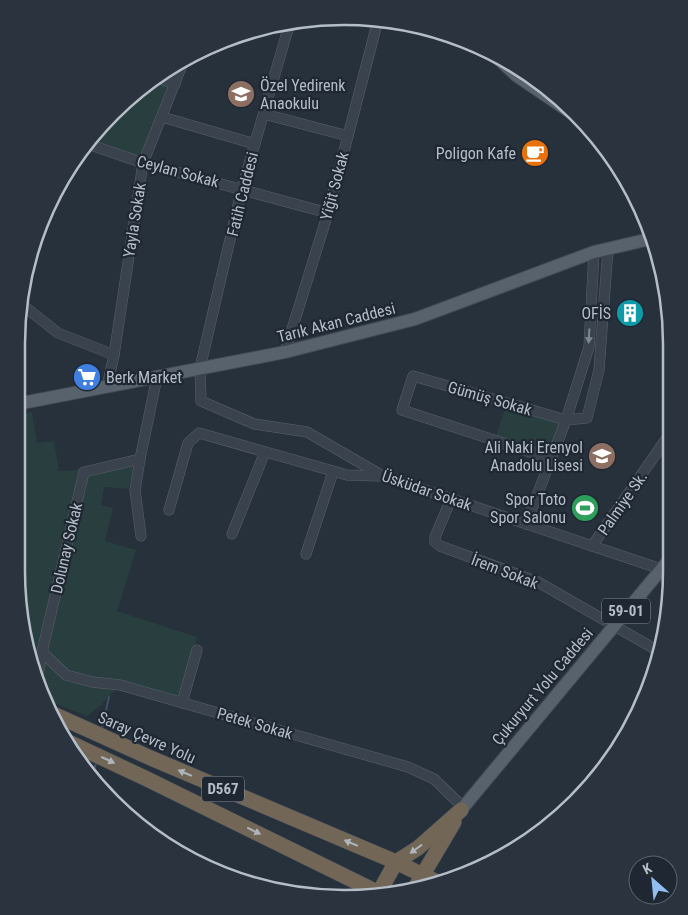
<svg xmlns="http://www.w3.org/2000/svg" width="688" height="915" viewBox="0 0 688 915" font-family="'Roboto Condensed',sans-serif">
<rect width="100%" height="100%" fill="#26313c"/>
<g fill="#293e3e">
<path d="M152 81 167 87 140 157 91 138Z"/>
<path d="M506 405 560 422 548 455 495 439Z"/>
<path d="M32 412 37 443 54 441 59 471 133 466 129 489 104 487 101 505 113 508 105 541 136 550 117 611 197 637 181 694 176 697 117 688 101 705 87 716 46 700 27 656 16 571 17 415Z"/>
</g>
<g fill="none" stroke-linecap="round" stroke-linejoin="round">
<g stroke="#3d5064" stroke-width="2">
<path d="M102 728 109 697"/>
<path d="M91 776 96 764"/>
</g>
<defs>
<g id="minor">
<path d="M290 22 242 188 200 368 201 401 254 424 307 432 383 476 661 569"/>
<path d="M156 77 175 84"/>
<path d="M264 114 348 136"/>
<path d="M162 117 255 144"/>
<path d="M85 143 143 163 328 213"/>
<path d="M20 303 58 333 114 355"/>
<path d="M285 352 328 213 378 20"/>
<path d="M107 387 114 355 143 163 184 60"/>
<path d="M552 459 402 410 413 376 566 420 587 418 599 370 608 248"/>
<path d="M451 499 435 537V542L440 546 538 582 660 652"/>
<path d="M169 510 188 443 199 433 347 475 380 476"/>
<path d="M526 524 566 420 589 347 594 252"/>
<path d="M232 534 265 452"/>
<path d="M141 536 135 490 140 459 157 377"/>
<path d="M592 546 669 435"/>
<path d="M306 554 333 472"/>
<path d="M42 652 66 675 92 682 120 685 408 767 434 779 463 807"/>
<path d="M37 680 42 652 84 472 140 459"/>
<path d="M182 703 197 650"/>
</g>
<g id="major">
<path d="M492 53 517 76 582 120"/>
<path d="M17 404 285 352 415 319 594 252 654 238"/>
<path d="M461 810 669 560"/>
</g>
<g id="highway">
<path d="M51 713 153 759 396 862 439 883"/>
<path d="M64 740 147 779 383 895"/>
<path d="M415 888 454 822"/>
<path d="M377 896 396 862 418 848 461 810"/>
</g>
</defs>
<use href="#minor" stroke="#58616b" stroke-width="11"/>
<use href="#major" stroke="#434c56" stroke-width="14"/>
<use href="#highway" stroke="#454e58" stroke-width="16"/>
<use href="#minor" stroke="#3a434d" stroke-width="10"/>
<use href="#major" stroke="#58626c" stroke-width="12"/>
<use href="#highway" stroke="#726657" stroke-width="15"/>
</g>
<defs><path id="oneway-solid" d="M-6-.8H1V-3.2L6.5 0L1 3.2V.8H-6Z" transform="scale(1.25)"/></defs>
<use fill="#7e8791" href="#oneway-solid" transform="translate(589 336) rotate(93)"/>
<g fill="#aeb5bd">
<use href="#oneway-solid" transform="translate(108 760) rotate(25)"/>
<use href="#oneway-solid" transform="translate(185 773) rotate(-157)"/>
<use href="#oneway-solid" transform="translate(254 831) rotate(26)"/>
<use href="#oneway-solid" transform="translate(351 843) rotate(-157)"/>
<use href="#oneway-solid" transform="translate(416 849) rotate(144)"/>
</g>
<defs>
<symbol id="school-disc" viewBox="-11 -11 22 22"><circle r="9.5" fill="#8d6e63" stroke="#1f2832"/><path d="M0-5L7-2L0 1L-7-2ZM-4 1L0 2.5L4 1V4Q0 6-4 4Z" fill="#fff"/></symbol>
<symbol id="cafe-disc" viewBox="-11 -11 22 22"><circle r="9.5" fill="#e8710a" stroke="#1f2832"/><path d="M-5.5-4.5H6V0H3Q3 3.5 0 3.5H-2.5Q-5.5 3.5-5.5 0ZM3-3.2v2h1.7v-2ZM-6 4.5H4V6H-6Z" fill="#fff"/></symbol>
<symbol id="building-disc" viewBox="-11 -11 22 22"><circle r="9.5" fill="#0f9aa8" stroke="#1f2832"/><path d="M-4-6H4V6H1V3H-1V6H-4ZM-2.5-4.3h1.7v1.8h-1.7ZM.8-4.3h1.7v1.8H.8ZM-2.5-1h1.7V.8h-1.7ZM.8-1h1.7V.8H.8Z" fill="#fff"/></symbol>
<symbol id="supermarket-disc" viewBox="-11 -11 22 22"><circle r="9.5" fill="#3f7fe0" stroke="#1f2832"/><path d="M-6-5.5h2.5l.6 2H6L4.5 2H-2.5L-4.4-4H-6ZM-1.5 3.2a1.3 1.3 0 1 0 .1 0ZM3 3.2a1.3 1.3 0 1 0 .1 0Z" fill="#fff"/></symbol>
<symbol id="stadium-disc" viewBox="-11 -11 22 22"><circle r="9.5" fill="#2e9e5b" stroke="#1f2832"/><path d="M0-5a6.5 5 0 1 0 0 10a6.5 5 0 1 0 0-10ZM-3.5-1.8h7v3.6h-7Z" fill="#fff"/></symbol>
</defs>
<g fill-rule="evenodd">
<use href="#school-disc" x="225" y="78" width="32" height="32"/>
<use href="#cafe-disc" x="519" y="137" width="32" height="32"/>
<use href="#building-disc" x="614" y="297" width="32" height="32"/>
<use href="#supermarket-disc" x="71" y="361" width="32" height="32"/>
<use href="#school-disc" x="586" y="440" width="32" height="32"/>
<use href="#stadium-disc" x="569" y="492" width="32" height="32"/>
</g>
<g text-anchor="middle" stroke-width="4.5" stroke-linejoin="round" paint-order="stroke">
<g fill="#1f2832" stroke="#88919b" stroke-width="1">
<rect x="602" y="598.5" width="48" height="25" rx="4"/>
<rect x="202" y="776.5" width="42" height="25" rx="4"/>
</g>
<g font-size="15" font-weight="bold" fill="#b5bec8">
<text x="626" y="616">59-01</text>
<text x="223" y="794">D567</text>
</g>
<g font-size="16" fill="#b5bec8" stroke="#1f2832" text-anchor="end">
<text x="260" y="91" text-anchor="start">Özel Yedirenk<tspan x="260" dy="18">Anaokulu</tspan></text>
<text x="516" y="159">Poligon Kafe</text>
<text x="611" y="319">OFİS</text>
<text x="106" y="383" text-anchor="start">Berk Market</text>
<text x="583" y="453">Ali Naki Erenyol<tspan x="583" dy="18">Anadolu Lisesi</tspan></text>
<text x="566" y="505">Spor Toto<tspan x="566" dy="18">Spor Salonu</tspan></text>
</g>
<g font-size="16" fill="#b5bec8" stroke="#1f2832">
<text transform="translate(178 171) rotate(15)" y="6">Ceylan Sokak</text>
<text transform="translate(334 186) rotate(-75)" y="6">Yiğit Sokak</text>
<text transform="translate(242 194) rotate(-76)" y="6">Fatih Caddesi</text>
<text transform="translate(134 220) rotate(-81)" y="6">Yayla Sokak</text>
<text transform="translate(336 322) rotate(-14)" y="6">Tarık Akan Caddesi</text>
<text transform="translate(490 398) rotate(16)" y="6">Gümüş Sokak</text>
<text transform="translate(427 490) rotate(19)" y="6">Üsküdar Sokak</text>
<text transform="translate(622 503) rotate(-55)" y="6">Palmiye Sk.</text>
<text transform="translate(66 548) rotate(-77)" y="6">Dolunay Sokak</text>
<text transform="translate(505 571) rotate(21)" y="6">İrem Sokak</text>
<text transform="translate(542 686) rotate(-50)" y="6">Çukuryurt Yolu Caddesi</text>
<text transform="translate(255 723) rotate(16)" y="6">Petek Sokak</text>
<text transform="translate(147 737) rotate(24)" y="6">Saray Çevre Yolu</text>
</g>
</g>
<path d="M0 0H688V915H0ZM344 25H344A319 319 0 0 1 663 344V571A319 319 0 0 1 344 890H344A319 319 0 0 1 25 571V344A319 319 0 0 1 344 25Z" fill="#2b343e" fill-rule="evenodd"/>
<path fill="none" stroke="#b5bec8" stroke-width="2.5" d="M344 25H344A319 319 0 0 1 663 344V571A319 319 0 0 1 344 890H344A319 319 0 0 1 25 571V344A319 319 0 0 1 344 25Z"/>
<g transform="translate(653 880) rotate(333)"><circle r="24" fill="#1f2832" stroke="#5b646e"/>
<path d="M0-4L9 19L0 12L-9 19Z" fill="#91bdf1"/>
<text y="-8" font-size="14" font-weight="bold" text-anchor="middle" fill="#b5bec8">K</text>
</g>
</svg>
